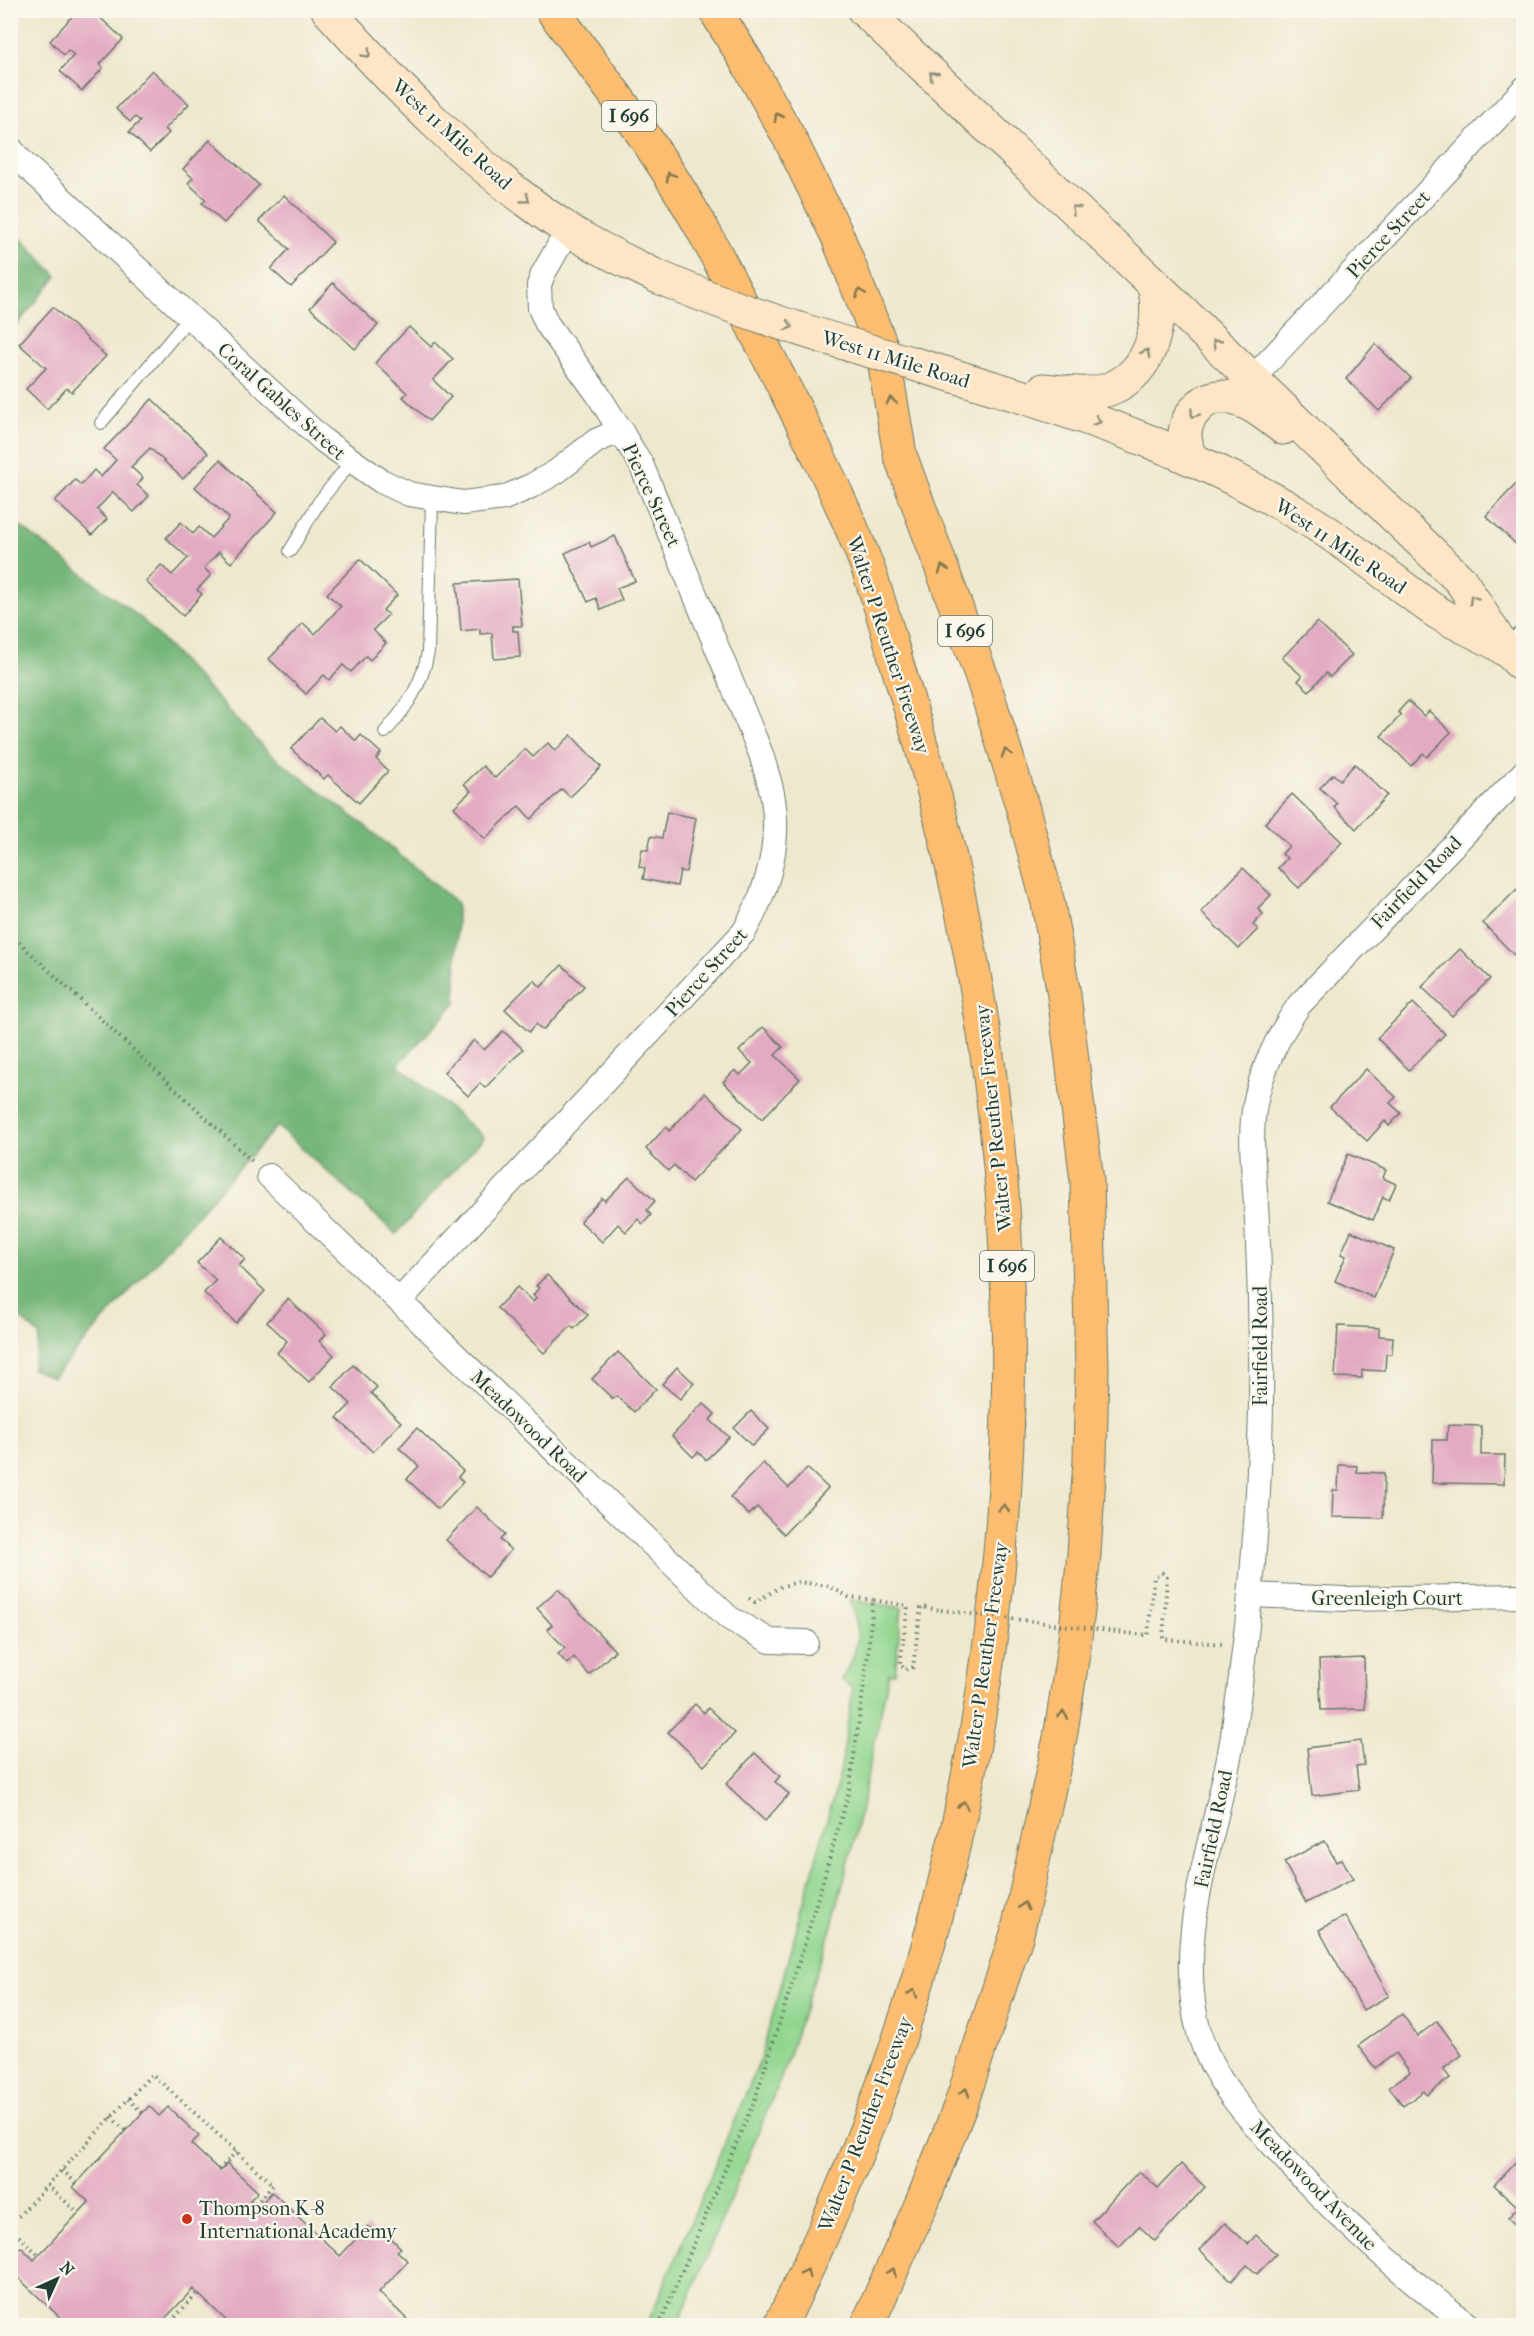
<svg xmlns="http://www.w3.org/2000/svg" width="1534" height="2336" viewBox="0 0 1534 2336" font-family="'IM FELL French Canon',serif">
<rect width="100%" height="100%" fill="#fbf7ec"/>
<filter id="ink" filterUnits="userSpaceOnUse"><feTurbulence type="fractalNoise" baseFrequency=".0167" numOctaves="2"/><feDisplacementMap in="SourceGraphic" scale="12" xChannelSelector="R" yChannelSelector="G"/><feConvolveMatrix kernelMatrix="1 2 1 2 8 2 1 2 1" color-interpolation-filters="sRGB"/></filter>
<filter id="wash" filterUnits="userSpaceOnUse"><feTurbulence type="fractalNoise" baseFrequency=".008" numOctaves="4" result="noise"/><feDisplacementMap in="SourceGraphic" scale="24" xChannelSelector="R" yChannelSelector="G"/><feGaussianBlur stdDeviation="1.35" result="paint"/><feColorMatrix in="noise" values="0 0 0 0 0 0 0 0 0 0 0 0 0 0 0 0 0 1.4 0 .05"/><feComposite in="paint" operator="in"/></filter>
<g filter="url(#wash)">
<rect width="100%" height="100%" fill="#eee8ce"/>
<path fill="#90d58e" stroke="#588961" stroke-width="1.5" d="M850 1600 902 1608 895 1673H889L853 1845 832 1925 782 2075 678 2325H647L760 2060 840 1773 853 1689 842 1680C859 1651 862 1632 850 1600Z"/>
<g fill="#74b679" stroke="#4a7a56" stroke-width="1.5">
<path d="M14 231 57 276 11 332 10 234Z"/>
<path d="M10 516 16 523 142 619 269 753 364 825 457 903 456 1003 398 1065 484 1137 396 1234 277 1126 53 1377 32 1369 40 1336 11 1310Z"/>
</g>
<g id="blocks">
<g fill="#e3aac3">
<path d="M78 10H92L123 39 100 64 103 68 82 91 60 71 74 55 68 50 64 55 50 41Z"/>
<path d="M152 70 189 104 165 129 169 133 150 152 129 132 140 121 135 117 130 122 116 109Z"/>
<path d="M210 140 259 185 224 223 202 203 206 200 188 183 193 178 183 169Z"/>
<path d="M284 195 333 242 291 287 271 269 289 249 259 221Z"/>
<path d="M333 283 378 325 355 349 310 308Z"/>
<path d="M53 307 106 356 72 392 67 388 47 409 26 389 46 368 19 344Z"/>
<path d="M409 327 431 347 435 342 453 359 433 380 451 397 429 421 403 397 407 393 375 363Z"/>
<path d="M1375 344 1411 378 1379 411 1346 379Z"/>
<path d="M152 399 208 453 183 479 150 448 131 467 143 478 137 485 149 496 134 512 113 492 97 509 107 519 92 535 55 501 75 480 81 485 94 470 101 477 116 460 104 449Z"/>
<path d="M220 460 277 512 231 563 219 552 204 568 211 575 197 590 202 594 183 616 146 582 161 565 172 575 188 558 166 538 181 522 193 534 199 527 211 538 229 518 195 487Z"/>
<path d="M1517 483 1524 489V544L1520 548 1486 516Z"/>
<path d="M615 536 635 581 617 588 622 600 601 610 596 598 588 602 565 553 589 542 591 547Z"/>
<path d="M360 559 397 595 383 610 388 615 373 630 386 643 370 660 366 656 351 672 343 665 329 680 324 675 306 694 269 659 303 623 315 634 341 606 327 594Z"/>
<path d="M518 579 522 626H513V631H518L520 657 494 659 492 633 480 634V629L461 631 457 583Z"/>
<path d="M1317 622 1352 655 1330 677 1326 673 1309 691 1298 681 1302 676 1282 658Z"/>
<path d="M1408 701 1424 716 1429 711 1451 732 1427 757 1423 753 1411 766 1381 736 1401 715 1398 712Z"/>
<path d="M320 718 335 731 340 726 356 741 361 735 381 753 376 759 388 771 359 803 328 775 324 779 291 749Z"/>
<path d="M571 735 601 767 570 797 562 789 531 819 519 806 485 839 454 807 471 791 464 784 483 766 495 778 525 749 533 757 548 743 555 751Z"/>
<path d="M1355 764 1387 795 1356 829 1334 807 1337 804 1320 788 1333 774 1340 780Z"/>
<path d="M1292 794 1342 842 1299 888 1278 868 1287 858 1282 854 1289 846 1265 823Z"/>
<path d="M667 812 696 818 686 872 680 871 677 886 643 879 645 868 639 867 642 849 648 850 651 836 662 838Z"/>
<path d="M1243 868 1271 895 1258 908 1263 914 1253 925 1258 929 1239 949 1201 912Z"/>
<path d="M1517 889 1524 896V946L1514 955 1483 923Z"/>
<path d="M1460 949 1490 979 1452 1016 1422 987Z"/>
<path d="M562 965 584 986 543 1030 536 1024 529 1032 505 1009 534 980 541 987Z"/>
<path d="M1413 1003 1445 1034 1409 1070 1377 1038Z"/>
<path d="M763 1027 783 1047 775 1055 800 1079 762 1119 723 1082 735 1070 740 1075 752 1063 739 1051Z"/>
<path d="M503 1031 523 1049 485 1088 480 1083 468 1096 444 1072 474 1040 484 1050Z"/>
<path d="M1366 1069 1396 1097 1390 1103 1401 1113 1389 1126 1385 1121 1367 1141 1330 1107Z"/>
<path d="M705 1093 742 1129 691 1182 674 1165 668 1171 646 1149 666 1127 669 1131Z"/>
<path d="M1348 1154 1386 1170 1383 1178 1396 1184 1389 1200 1383 1197 1373 1220 1327 1201Z"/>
<path d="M629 1177 655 1201 647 1210 651 1215 643 1224 638 1219 626 1232 618 1224 602 1242 580 1221 602 1198 605 1201Z"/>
<path d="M1351 1231 1394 1250 1374 1298 1335 1281 1346 1256 1341 1254Z"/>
<path d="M221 1237 245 1259 239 1266 265 1291 236 1323 204 1293 216 1280 197 1263Z"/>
<path d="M547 1275 588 1315 574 1329 571 1326 544 1353 497 1308 517 1287 533 1302 536 1298 533 1295 539 1288 536 1286Z"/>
<path d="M288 1299 326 1334 319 1341 334 1355 309 1382 277 1353 287 1341 267 1322Z"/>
<path d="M1338 1326 1379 1328V1336L1393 1337 1392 1354H1386L1385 1371 1362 1370V1378L1335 1377Z"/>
<path d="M618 1352 656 1389 634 1412 617 1396 613 1399 592 1379Z"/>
<path d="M353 1365 377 1387 371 1393 401 1422 373 1452 337 1418 351 1404 333 1387Z"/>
<path d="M677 1367 694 1383 680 1399 662 1384Z"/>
<path d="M703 1403 715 1414 710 1420 729 1437 706 1460 698 1452 693 1457 672 1436Z"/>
<path d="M751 1411 769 1429 752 1446 734 1428Z"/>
<path d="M1448 1425 1481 1426V1455H1505L1504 1484 1432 1483 1433 1440H1447Z"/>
<path d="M417 1428 463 1471 458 1477 463 1482 438 1509 407 1479 419 1466 399 1448Z"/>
<path d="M763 1463 789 1488 807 1468 828 1488 784 1534 757 1507 749 1515 730 1497Z"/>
<path d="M1339 1465 1357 1466V1472L1384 1473 1383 1518 1332 1517 1333 1490H1338Z"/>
<path d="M477 1507 505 1534 500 1540 511 1550 487 1577 446 1540Z"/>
<path d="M558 1589 615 1651 589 1675 574 1657 567 1664 558 1654 565 1648 547 1629 552 1625 537 1608Z"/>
<path d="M1364 1658 1365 1709 1321 1710 1319 1660Z"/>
<path d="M695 1704 704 1713 708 1708 735 1733 704 1766 668 1732Z"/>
<path d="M1361 1741 1364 1765 1356 1766 1359 1790 1312 1796 1307 1748Z"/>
<path d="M755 1753 780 1776 775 1782 789 1794 765 1821 726 1784Z"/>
<path d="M1325 1841 1336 1862 1342 1859 1353 1879 1306 1903 1284 1862Z"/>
<path d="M1345 1916 1389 1996 1363 2010 1319 1930Z"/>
<path d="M1402 2014 1418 2036 1437 2021 1462 2055 1443 2069 1450 2078 1427 2095 1424 2091 1403 2106 1389 2087 1410 2072 1396 2053 1375 2068 1358 2046Z"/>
<path d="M149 2106 159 2116 168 2107 199 2136 191 2144 220 2171 227 2163 258 2192 250 2200 258 2207 272 2192 340 2256 368 2226 377 2233 381 2229 401 2248 397 2251 408 2261 379 2292 414 2326H232L193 2289 158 2326H69L10 2270V2257L21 2247 34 2260 89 2202 73 2187Z"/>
<path d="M1521 2156 1524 2158V2233L1508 2218 1518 2207 1494 2185Z"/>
<path d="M1181 2164 1205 2187 1155 2241 1139 2226 1119 2247 1092 2221 1139 2171 1158 2188Z"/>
<path d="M1225 2223 1248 2244 1256 2235 1276 2254 1257 2274 1247 2265 1232 2281 1200 2250Z"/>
</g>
</g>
</g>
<g filter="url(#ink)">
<use href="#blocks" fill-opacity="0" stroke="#67796a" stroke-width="1.5"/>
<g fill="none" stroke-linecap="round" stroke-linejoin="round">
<defs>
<g id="lane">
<path d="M101 423 189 318"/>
<path d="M290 551 319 502 351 462"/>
<path d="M385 732C407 707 422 685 428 652L432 499"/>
</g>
<g id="street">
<path d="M10 148 21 161 324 441 381 481 409 494 463 503 504 498 531 486 556 472 596 441 621 430"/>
<path d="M1253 378 1524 89"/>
<path d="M1509 653 1524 637"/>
<path d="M269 1176 729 1618 770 1641 806 1642"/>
<path d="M399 1301 744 932C767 891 781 847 773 799 771 784 765 769 761 754L641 464 597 393 547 324 540 308 539 285 543 274 568 230"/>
<path d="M1251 1595 1344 1599 1524 1596"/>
<path d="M1470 2326C1398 2272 1331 2212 1272 2144 1243 2112 1213 2078 1200 2036 1171 1936 1218 1834 1233 1735 1252 1606 1263 1474 1261 1344 1260 1297 1259 1251 1256 1205 1254 1172 1249 1137 1255 1104 1262 1067 1278 1036 1299 1005L1524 772"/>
</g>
<g id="secondary">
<path d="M328 10C400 91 476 169 567 229 595 247 626 261 656 276"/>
<path d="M864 10 1154 284 1461 581 1504 649"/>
<path d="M961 378C1082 414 1202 454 1310 521 1353 547 1391 579 1432 609 1454 624 1481 633 1504 648 1511 653 1517 661 1524 667"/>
<path d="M1043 390C1066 392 1091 397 1112 388 1153 370 1162 323 1154 284"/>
<path d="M1189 458C1188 450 1185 442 1185 434 1186 415 1205 394 1225 397 1248 399 1266 415 1283 428"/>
</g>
<g id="highway">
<path d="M552 10C604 78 656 148 699 223 723 266 745 311 767 354 803 424 839 493 867 566 881 604 891 645 903 684 1023 1070 1043 1457 952 1852 915 2016 854 2174 780 2326"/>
<path d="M715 10 748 64 791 141 837 235 882 348 900 455 983 680 1023 809 1048 903 1064 995 1087 1181 1092 1368 1090 1460 1084 1554 1074 1647 1060 1738 1017 1934 961 2104 923 2200 867 2326"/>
</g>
</defs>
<use href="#lane" stroke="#67796a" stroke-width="14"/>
<use href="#street" stroke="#67796a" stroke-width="26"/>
<use href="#secondary" stroke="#67796a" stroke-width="35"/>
<use href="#highway" stroke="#67796a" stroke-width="35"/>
<g stroke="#67796a" stroke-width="4" stroke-dasharray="1.5 4.5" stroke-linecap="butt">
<path d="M10 934 253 1162"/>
<path d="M749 1598 755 1602 782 1586 799 1582 829 1586 849 1597 873 1600"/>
<path d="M1125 1633 1148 1635 1154 1577 1162 1573 1167 1578 1163 1639 1222 1644"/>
<path d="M128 2099 143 2113"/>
<path d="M111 2117 126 2131"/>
<path d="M62 2170 76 2183"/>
<path d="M219 2170 237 2151"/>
<path d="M47 2185 78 2213"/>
<path d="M10 2225 152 2074 273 2185 255 2205"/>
<path d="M10 2228 39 2255"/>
<path d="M167 2326 197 2293"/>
<path d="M659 2326 755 2099 803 1949 849 1791 867 1663 873 1600 908 1606 900 1664 905 1670 913 1667 921 1607 941 1610"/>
</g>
<use href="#lane" stroke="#fff" stroke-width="12"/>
<use href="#street" stroke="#fff" stroke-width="24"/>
<use href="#secondary" stroke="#fee5c5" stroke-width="33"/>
<use href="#highway" stroke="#fcbd6f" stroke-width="33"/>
<defs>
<path id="secondary-bridge" d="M656 276C755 319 858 347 961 378"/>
</defs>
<use href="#secondary-bridge" stroke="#67796a" stroke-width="35" stroke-linecap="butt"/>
<path stroke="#67796a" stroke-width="4" stroke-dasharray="1.5 4.5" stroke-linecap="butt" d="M941 1610 1125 1633"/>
<use href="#secondary-bridge" stroke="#fee5c5" stroke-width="33"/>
</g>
<defs><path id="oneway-chevron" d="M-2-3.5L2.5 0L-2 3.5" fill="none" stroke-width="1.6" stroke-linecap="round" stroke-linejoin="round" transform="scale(1.5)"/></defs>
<g stroke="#8e917c">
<use href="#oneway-chevron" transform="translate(367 54) rotate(46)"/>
<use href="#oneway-chevron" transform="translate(933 75) rotate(-137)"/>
<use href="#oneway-chevron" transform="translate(526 199) rotate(36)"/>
<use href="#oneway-chevron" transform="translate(1075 209) rotate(-136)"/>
<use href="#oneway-chevron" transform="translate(789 326) rotate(17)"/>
<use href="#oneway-chevron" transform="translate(1216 343) rotate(-136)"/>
<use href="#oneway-chevron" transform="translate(1146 353) rotate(-62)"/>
<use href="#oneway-chevron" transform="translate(1194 414) rotate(124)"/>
<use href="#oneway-chevron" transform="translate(1097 421) rotate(20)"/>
<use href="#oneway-chevron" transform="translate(1473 599) rotate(-122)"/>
</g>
<g stroke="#82774f">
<use href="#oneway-chevron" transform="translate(778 117) rotate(-119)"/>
<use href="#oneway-chevron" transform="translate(670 176) rotate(-121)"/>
<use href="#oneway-chevron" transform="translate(860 293) rotate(-112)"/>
<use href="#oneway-chevron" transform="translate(891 401) rotate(-99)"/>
<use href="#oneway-chevron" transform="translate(943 569) rotate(-110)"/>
<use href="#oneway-chevron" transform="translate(1006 753) rotate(-107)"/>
<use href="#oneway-chevron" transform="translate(1004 1508) rotate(-86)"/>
<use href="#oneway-chevron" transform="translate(1063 1715) rotate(-81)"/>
<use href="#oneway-chevron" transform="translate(963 1805) rotate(-78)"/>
<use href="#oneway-chevron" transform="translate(1024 1906) rotate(-77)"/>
<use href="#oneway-chevron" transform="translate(913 1993) rotate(-72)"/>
<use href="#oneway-chevron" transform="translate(965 2092) rotate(-72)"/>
<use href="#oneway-chevron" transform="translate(892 2272) rotate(-67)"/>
<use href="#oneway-chevron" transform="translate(806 2273) rotate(-64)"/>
</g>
</g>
<circle fill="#c8321e" stroke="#fbf7ec" stroke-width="2" cx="187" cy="2219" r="6"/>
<g text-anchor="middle" stroke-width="4.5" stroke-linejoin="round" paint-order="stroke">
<g fill="#fbf7ec" stroke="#61756b" stroke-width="1.5">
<rect x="602" y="101" width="54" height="30" rx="4.5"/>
<rect x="938" y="616" width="54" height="30" rx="4.5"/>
<rect x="980" y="1251" width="54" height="30" rx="4.5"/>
</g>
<g font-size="18" font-weight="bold" fill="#1f3d34">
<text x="629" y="122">I 696</text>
<text x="965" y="637">I 696</text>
<text x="1007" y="1272">I 696</text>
</g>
<g font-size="20" fill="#1f3d34" stroke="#fbf7ec">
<text transform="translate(452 134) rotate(42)" y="7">West 11 Mile Road</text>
<text transform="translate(1388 234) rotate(-47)" y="7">Pierce Street</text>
<text transform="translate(896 359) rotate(17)" y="7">West 11 Mile Road</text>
<text transform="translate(282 401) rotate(42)" y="7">Coral Gables Street</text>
<text transform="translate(652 495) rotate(65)" y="7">Pierce Street</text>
<text transform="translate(1341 546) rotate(34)" y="7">West 11 Mile Road</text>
<text transform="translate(889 645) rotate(72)" y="7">Walter P Reuther Freeway</text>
<text transform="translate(1416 882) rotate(-46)" y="7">Fairfield Road</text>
<text transform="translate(706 972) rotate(-48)" y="7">Pierce Street</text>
<text transform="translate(993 1118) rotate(-96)" y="7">Walter P Reuther Freeway</text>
<text transform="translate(1260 1346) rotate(-90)" y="7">Fairfield Road</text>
<text transform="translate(529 1426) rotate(44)" y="7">Meadowood Road</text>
<text x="1387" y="1605">Greenleigh Court</text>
<text transform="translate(985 1655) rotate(-82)" y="7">Walter P Reuther Freeway</text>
<text transform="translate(1213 1829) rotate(-78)" y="7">Fairfield Road</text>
<text transform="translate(865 2124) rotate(-69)" y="7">Walter P Reuther Freeway</text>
<text transform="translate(1314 2185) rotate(46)" y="7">Meadowood Avenue</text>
</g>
<g font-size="20" fill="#1f3d34" stroke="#fbf7ec" text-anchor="start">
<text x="199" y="2215">Thompson K-8<tspan x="199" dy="23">International Academy</tspan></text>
</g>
</g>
<rect width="1534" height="2336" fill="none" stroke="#fbf7ec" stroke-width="36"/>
<g transform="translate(57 2279) rotate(45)" stroke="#fbf7ec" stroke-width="4.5" paint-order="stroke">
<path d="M0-4.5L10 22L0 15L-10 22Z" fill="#1f3d34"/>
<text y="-9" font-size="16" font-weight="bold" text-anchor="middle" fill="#1f3d34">N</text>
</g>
</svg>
